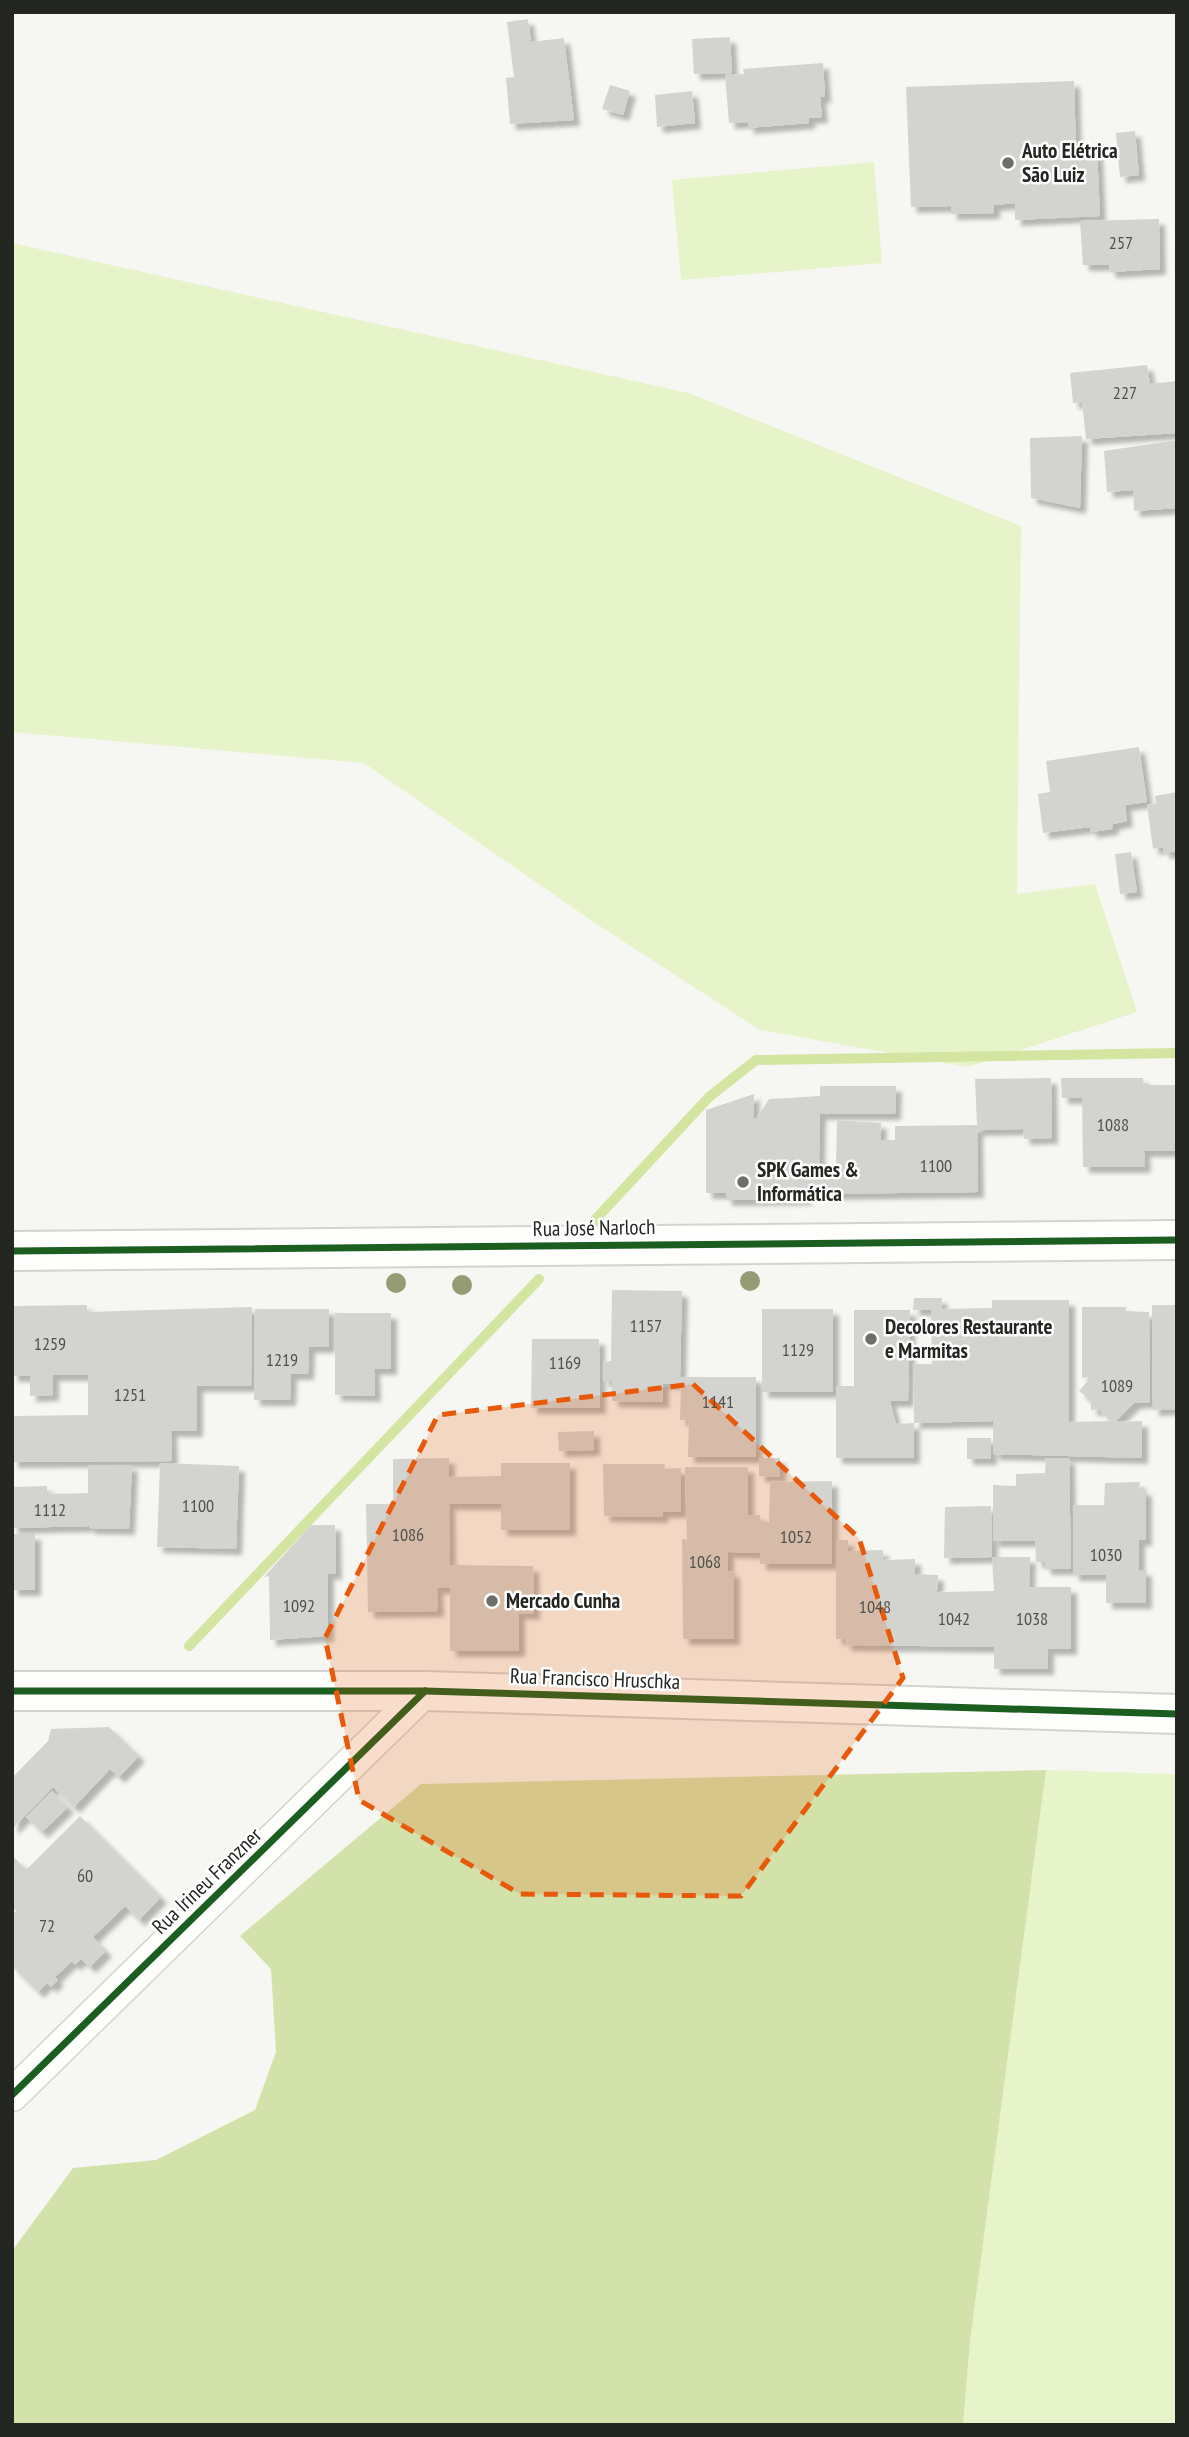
<svg xmlns="http://www.w3.org/2000/svg" width="1189" height="2437" viewBox="0 0 1189 2437" font-family="'PT Sans Narrow',sans-serif">
<defs>
<filter id="shadow"><feDropShadow dx="6" dy="6" stdDeviation="2" flood-color="#0004"/></filter>
</defs>
<rect width="100%" height="100%" fill="#f6f7f2"/>
<g fill="#e7f3c8">
<path d="M874 162 882 263 681 280 672 180Z"/>
<path d="M12 243 688 393 1021 526 1017 894 1095 884 1137 1012 968 1067 760 1030 592 921 364 763 12 732Z"/>
<path d="M1046 1770 1177 1774V2425H963L970 2341Z"/>
</g>
<path fill="#d3e1aa" d="M1046 1770 970 2341 963 2425H12V2251L73 2168 156 2160 255 2110 276 2052 271 1969 240 1936 421 1784Z"/>
<g fill="none" stroke-linecap="round" stroke-linejoin="round">
<g stroke="#d3e5a1" stroke-width="10">
<path d="M594 1221 709 1097 756 1060 1177 1053"/>
<path d="M189 1646 539 1279"/>
</g>
</g>
<g fill="#d3d4d0" filter="url(#shadow)">
<path d="M528 19 531 42 564 38 574 120 510 124 506 78 514 77 507 22Z"/>
<path d="M730 37 732 73 694 74 692 39Z"/>
<path d="M823 63 825 97H820L822 117 809 118V123L748 128V122L729 123 725 75 744 74 743 69Z"/>
<path d="M1074 81 1076 151 1097 150 1100 216 1015 220V203L994 205V213L951 214V206L911 207 906 87Z"/>
<path d="M610 85 630 91 623 115 602 109Z"/>
<path d="M692 91 695 123 657 127 655 95Z"/>
<path d="M1135 131 1139 175 1120 177 1116 133Z"/>
<path d="M1159 219 1160 269 1110 272 1109 265H1083L1080 221Z"/>
<path d="M1147 365 1150 384 1177 381V433L1086 439 1082 402 1073 403 1070 373Z"/>
<path d="M1082 436 1080 508 1031 498 1030 438Z"/>
<path d="M1177 440V508L1134 511 1133 490 1107 492 1104 451Z"/>
<path d="M1139 747 1147 802 1125 805 1127 821 1113 824 1112 829 1091 832 1090 827 1043 833 1038 794 1050 792 1046 761Z"/>
<path d="M1177 792V851L1164 853 1163 847 1153 849 1147 805 1156 803 1155 796Z"/>
<path d="M1131 852 1137 892 1120 894 1115 854Z"/>
<path d="M1051 1078 1052 1138 1024 1139 1023 1129 977 1130 978 1192 819 1194V1191L806 1192V1199L726 1200V1193H706V1110L754 1094 753 1119 757 1118 769 1099 820 1096V1086H896L895 1114H820L819 1165H836L837 1120 881 1123 880 1140H895V1126L977 1125 975 1079Z"/>
<path d="M1061 1078H1143L1144 1085H1177V1151H1144L1145 1167H1083L1082 1098H1062Z"/>
<path d="M612 1290 682 1291 680 1377H756V1457H688L689 1420H680L681 1384 663 1383V1402L612 1401V1381H603V1362L611 1361Z"/>
<path d="M914 1298H942L941 1309 992 1308V1300H1069V1422L1110 1421 1099 1409 1091 1410V1401L1079 1391 1088 1381V1377L1082 1378V1307H1126V1311L1149 1312 1150 1402 1134 1403 1115 1422 1142 1421V1458L993 1454V1421L914 1423 913 1364H932L931 1310H913Z"/>
<path d="M87 1305V1312L252 1307 251 1386H197V1431H171L172 1461 12 1462V1416L88 1415V1375H53V1395L30 1396V1376H12V1306Z"/>
<path d="M1152 1305H1177V1409L1153 1410Z"/>
<path d="M255 1309H329V1347H309L308 1374H291L290 1400H254Z"/>
<rect x="762" y="1309" width="71" height="83"/>
<path d="M854 1310H910L908 1401H890L896 1424 914 1423V1458H836V1386H854Z"/>
<path d="M335 1313H391V1369H374L375 1396 335 1395Z"/>
<path d="M532 1339H599L600 1408H531Z"/>
<path d="M594 1431V1450L559 1451 558 1432Z"/>
<rect x="967" y="1438" width="24" height="21"/>
<path d="M449 1458V1477L501 1476V1463H570V1530H501V1504H449L450 1565 533 1566 534 1614 519 1613V1651H450V1588H437L438 1611 368 1612 366 1504H393V1459Z"/>
<path d="M759 1458H780V1477L759 1476Z"/>
<path d="M1046 1458H1069L1071 1569H1045V1562H1036L1035 1541H993V1485L1016 1486V1474L1045 1473Z"/>
<path d="M160 1463 239 1466 236 1549 157 1547Z"/>
<path d="M603 1464H665L664 1469 681 1468V1512H663L662 1517 604 1516Z"/>
<path d="M88 1465H132L129 1529 89 1528V1526L12 1528V1487L47 1486V1494L88 1493Z"/>
<path d="M685 1467H748V1515H760V1521L769 1522 770 1482 832 1481V1564H760V1553L728 1552V1571L734 1572V1639H683L682 1539 687 1540Z"/>
<path d="M1140 1482 1139 1489 1146 1490V1540H1139V1570H1146V1603H1106V1575H1073V1505H1104L1105 1483Z"/>
<path d="M991 1506 992 1557 944 1558 945 1507Z"/>
<path d="M311 1525H335L336 1574 328 1573V1636L270 1640 269 1576 264 1577Z"/>
<rect x="12" y="1534" width="23" height="56"/>
<path d="M836 1540H848V1551L883 1550V1560L915 1559V1574L938 1575 937 1592 994 1591 992 1557H1030L1029 1587H1071V1649H1048V1669H994V1647L845 1645 846 1639H836Z"/>
<path d="M109 1727 139 1756 119 1777 110 1769 74 1807 53 1787 12 1829V1778L48 1741 51 1729Z"/>
<path d="M52 1791 68 1807 42 1832 26 1817Z"/>
<path d="M80 1816 161 1897 139 1920 125 1906 93 1937 106 1951 90 1967 81 1959 75 1965 72 1961 55 1977 58 1980 51 1987 47 1983 38 1992 12 1966V1915L16 1911 12 1907V1861L15 1858 26 1870Z"/>
</g>
<g fill="none" stroke-linecap="round" stroke-linejoin="round">
<defs>
<path id="street" d="M12 2095 425 1691"/>
<g id="secondary">
<path d="M12 1251 1177 1240"/>
<path d="M12 1691H425L1177 1714"/>
</g>
</defs>
<use href="#street" stroke="#d3d4d0" stroke-width="35"/>
<use href="#secondary" stroke="#d3d4d0" stroke-width="42"/>
<use href="#street" stroke="#fefefd" stroke-width="32"/>
<use href="#secondary" stroke="#fefefd" stroke-width="38"/>
<defs>
<g id="cycleway">
<path d="M12 1251 1177 1240"/>
<path d="M12 1691H425L1177 1714"/>
<path d="M12 2095 425 1691"/>
</g>
</defs>
<use href="#cycleway" stroke="#fff" stroke-width="11"/>
<use href="#cycleway" stroke="#1b5e20" stroke-width="7"/>
</g>
<g fill="#949c73">
<circle cx="750" cy="1281" r="10"/>
<circle cx="396" cy="1283" r="10"/>
<circle cx="462" cy="1285" r="10"/>
</g>
<path fill="#e8590c" fill-opacity="0.2" stroke="#e8590c" stroke-width="5" stroke-dasharray="14 9" stroke-linejoin="round" d="M693 1384 859 1538 903 1678 741 1896 520 1894 359 1800 325 1638 438 1415Z"/>
<g fill="#6e6f6a" stroke="#fff" stroke-width="2.5">
<circle cx="1008" cy="163" r="7"/>
<circle cx="743" cy="1182" r="7"/>
<circle cx="871" cy="1339" r="7"/>
<circle cx="492" cy="1601" r="7"/>
</g>
<g text-anchor="middle" stroke-width="5" stroke-linejoin="round" paint-order="stroke">
<g font-size="18" fill="#50524d">
<text x="1121" y="249">257</text>
<text x="1125" y="399">227</text>
<text x="1113" y="1131">1088</text>
<text x="936" y="1172">1100</text>
<text x="646" y="1332">1157</text>
<text x="50" y="1350">1259</text>
<text x="798" y="1356">1129</text>
<text x="282" y="1366">1219</text>
<text x="565" y="1369">1169</text>
<text x="1117" y="1392">1089</text>
<text x="130" y="1401">1251</text>
<text x="718" y="1408">1141</text>
<text x="198" y="1512">1100</text>
<text x="50" y="1516">1112</text>
<text x="408" y="1541">1086</text>
<text x="796" y="1543">1052</text>
<text x="1106" y="1561">1030</text>
<text x="705" y="1568">1068</text>
<text x="299" y="1612">1092</text>
<text x="875" y="1613">1048</text>
<text x="954" y="1625">1042</text>
<text x="1032" y="1625">1038</text>
<text x="85" y="1882">60</text>
<text x="47" y="1932">72</text>
</g>
<g font-size="21" font-weight="bold" fill="#242621" stroke="#fff" text-anchor="start">
<text x="1022" y="158">Auto Elétrica<tspan x="1022" dy="24">São Luiz</tspan></text>
<text x="757" y="1177">SPK Games &amp;<tspan x="757" dy="24">Informática</tspan></text>
<text x="885" y="1334">Decolores Restaurante<tspan x="885" dy="24">e Marmitas</tspan></text>
<text x="506" y="1608">Mercado Cunha</text>
</g>
<g font-size="21" fill="#242621" stroke="#fff">
<text transform="translate(594 1228) rotate(-1)" y="7">Rua José Narloch</text>
<text transform="translate(595 1679) rotate(2)" y="7">Rua Francisco Hruschka</text>
<text transform="translate(207 1881) rotate(-44)" y="7">Rua Irineu Franzner</text>
</g>
</g>
<rect width="1189" height="2437" fill="none" stroke="#242621" stroke-width="28"/>
</svg>
